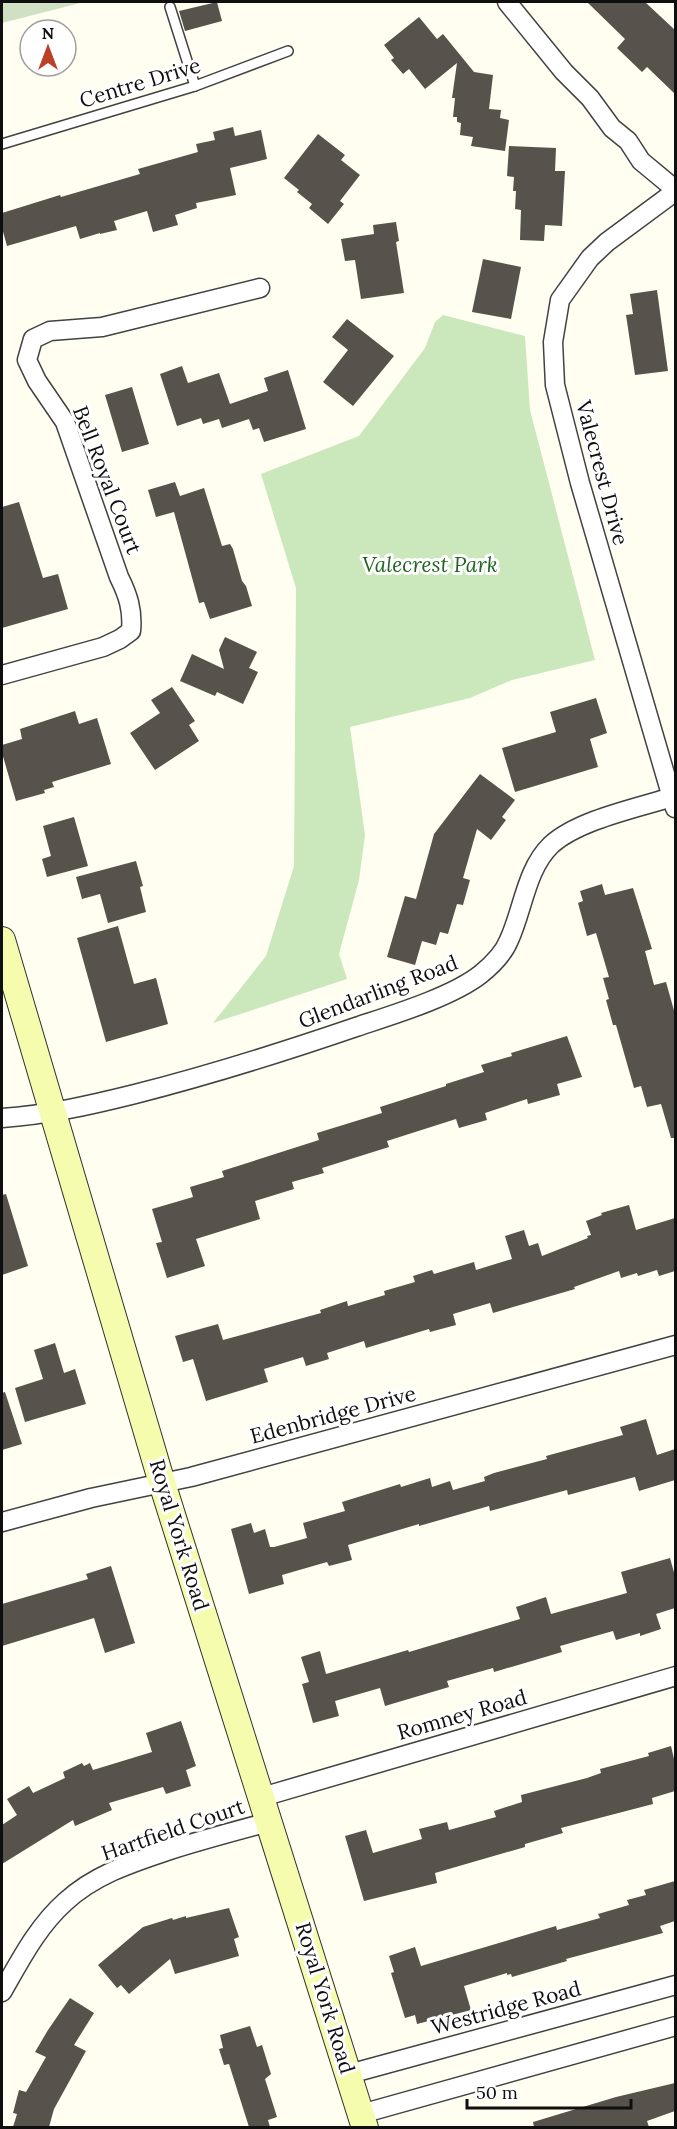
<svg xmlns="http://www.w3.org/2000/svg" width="677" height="2129" viewBox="0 0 677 2129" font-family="Lora,serif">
<rect width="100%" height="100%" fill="#fffef1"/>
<path fill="#cae8bb" d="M443 315 525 336 530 410 595 660 512 680 470 698 350 727 365 835 359 880 339 954 347 979 213 1023 266 956 294 866 296 588 261 474 359 436 425 348 435 322Z"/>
<path fill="#d0e0c2" d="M2 2H84L2 23Z"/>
<g fill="#57524b">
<path d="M217 2 222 21 185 31 179 11Z"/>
<path d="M587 2H645L675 30V94L647 67 642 72 617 48 625 39Z"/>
<path d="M419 17 437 39 443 34 474 72 493 75 489 109 501 110 500 118 509 120 505 151 471 146 473 137 460 135 461 123 457 122V117H453L455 98H452L457 63 425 89 409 69 403 74 391 60 394 58 384 45Z"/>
<path d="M233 127 235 136 261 130 267 159 230 168 236 195 196 203 197 208 175 215 178 225 153 232 147 211 114 221 117 230 100 234V233L80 239 76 226 7 246 2 228V213L60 195 61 197 140 174 138 169 198 152 196 144 215 140 213 132Z"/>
<path d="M318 134 345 155 341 160 360 175 340 201 344 204 328 224 309 208 312 204 297 192 299 190 284 178Z"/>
<path d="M509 146 556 148 555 171H565L562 226 545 225 544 241 520 240 521 210 515 209 516 191H513L514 177 507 176Z"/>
<path d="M396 222 399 241 396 242 404 293 361 299 355 260 345 261 341 239 374 234 373 225Z"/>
<path d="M483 259 521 267 511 319 472 312Z"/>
<path d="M657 290 668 371 635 375 626 315 633 314 630 294Z"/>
<path d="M347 319 394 356 353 406 323 382 348 350 332 337Z"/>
<path d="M182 366 188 383 219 373 230 404 268 391 264 378 288 370 306 429 264 442 259 428 253 430 249 419 222 428 219 419 203 424 201 418 177 426 160 374Z"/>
<path d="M132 387 149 444 122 452 105 395Z"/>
<path d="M175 482 180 496 204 488 222 546 230 544 233 549 242 581 246 586 252 606 210 619 204 602 199 603 174 512 156 517 148 490Z"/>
<path d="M19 502 43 578 58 574 68 609 2 628V507Z"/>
<path d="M225 637 257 652 249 668 258 672 243 704 217 692 215 696 180 681 192 654 224 669 219 650Z"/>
<path d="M172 687 195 721 189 725 199 741 155 770 130 733 160 713 151 700Z"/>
<path d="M596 698 607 733 590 739 598 767 515 792 502 748 556 732 550 712Z"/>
<path d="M75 711 79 724 97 718 111 764 52 782 54 787 44 790 45 793 16 801 2 753V745L22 739 20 729Z"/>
<path d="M480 774 515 800 502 817 506 820 491 840 477 829 463 878 470 880 463 905 457 904 448 934 440 932 436 945 422 941 415 965 387 957 405 896 416 899 434 834Z"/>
<path d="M74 817 88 866 47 877 42 859 51 856 43 826Z"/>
<path d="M136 861 143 886 140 887 146 912 108 923 100 894 82 899 76 877Z"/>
<path d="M602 884 605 895 633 888 652 949 645 951 654 985 666 982 675 1014V1138H671L661 1104 647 1107 641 1086 634 1088 616 1025H613L606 1000 609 999 603 978 609 977 596 933 587 936 578 903 583 901 580 891Z"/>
<path d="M118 926 134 984 156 978 168 1024 106 1042 77 938Z"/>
<path d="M567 1036 582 1077 557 1084 560 1095 528 1104 527 1099 485 1113 487 1120 459 1128 456 1119 387 1141 389 1147 322 1168 324 1173 292 1182 294 1189 255 1201 260 1219 196 1239 205 1266 167 1278 156 1243 162 1242 152 1209 193 1197 190 1187 224 1177 222 1171 319 1140 317 1133 382 1113 380 1107 446 1086V1084L484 1072 481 1065 512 1056 511 1053Z"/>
<path d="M6 1194 28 1266 2 1275V1195Z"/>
<path d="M629 1205 636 1230 675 1218V1271L659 1276 657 1270 638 1276 637 1273 621 1278 619 1271 574 1287 575 1289 493 1313 490 1303 453 1314 456 1325 430 1332 429 1329 366 1348 364 1341 327 1353 329 1359 306 1366 303 1357 264 1369 268 1382 206 1401 193 1359 183 1362 175 1336 218 1324 223 1340 321 1313 320 1310 347 1301 348 1306 385 1295 384 1291 415 1282 413 1276 432 1270 434 1274 474 1262 476 1270 512 1259 505 1236 524 1230 529 1246 538 1243 542 1256 588 1238 587 1236 591 1235 586 1221 602 1215 601 1213Z"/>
<path d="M55 1343 64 1373 75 1369 86 1404 25 1422 15 1388 43 1379 34 1350Z"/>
<path d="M5 1392 22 1444 2 1450V1393Z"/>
<path d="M646 1419 657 1455 675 1449V1480L639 1491 635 1477 568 1495 567 1490 490 1511 489 1506 419 1526V1524L348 1545 352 1560 329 1566 327 1562 282 1575 284 1584 249 1594 231 1529 251 1523 254 1533 265 1529 270 1547H274L307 1538 303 1523 345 1511 342 1502 400 1484 401 1487 430 1478 432 1487 450 1481 453 1490 485 1481 484 1477 494 1473 547 1459 546 1456 623 1435 620 1427Z"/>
<path d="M670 1558 675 1576V1608L656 1614 661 1629 640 1636V1633L616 1640 613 1631 560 1646 562 1652 494 1672 493 1668 447 1681 449 1687 385 1706 380 1688 335 1701 339 1716 313 1723 302 1684 309 1682 301 1657 320 1651 326 1674 408 1650 409 1652 520 1619 516 1607 546 1597 551 1614 627 1593 621 1572Z"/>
<path d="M111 1566 135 1643 105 1653 94 1618 2 1646V1604L88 1579 86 1574Z"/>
<path d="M181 1721 196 1766 186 1770 191 1786 166 1794 163 1787 109 1803 112 1810 75 1826 73 1820 2 1864V1825L17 1815 7 1799 29 1786 33 1793 65 1778 63 1772 82 1763 84 1766 90 1763 93 1770 152 1752 146 1733Z"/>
<path d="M671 1746 675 1763V1791L652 1798 653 1804 561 1828 563 1833 525 1844V1847L435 1873 437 1883 364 1901 345 1836 366 1830 373 1853 422 1839 419 1829 447 1822 449 1830 496 1817 494 1811 522 1802 521 1795 587 1778 601 1773 600 1769 649 1756 648 1753Z"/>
<path d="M675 1881V1921L660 1926 663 1933 566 1959 567 1961 512 1977 511 1974 507 1975V1973L464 1986 471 2010 417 2024 415 2015 405 2018 391 1973 394 1972 389 1956 415 1947 421 1966 556 1926 557 1930 600 1918 598 1914 629 1905 627 1900 646 1895 644 1890Z"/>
<path d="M229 1908 239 1937 234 1939 239 1956 175 1974 170 1959 129 1994 121 1985 117 1988 98 1965 143 1927 172 1918 173 1920 186 1916V1918Z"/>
<path d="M70 1998 94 2013 74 2045 86 2051 54 2109 49 2127H13L17 2114 13 2113 19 2090 26 2092 46 2057 35 2052 48 2030Z"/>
<path d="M250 2026 257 2047 262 2045 271 2074 265 2079 277 2117 268 2120 270 2127H249L229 2064 224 2065 219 2049 223 2048 220 2035Z"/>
<path d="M675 2083V2111L647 2121 649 2127H534L533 2122 616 2097Z"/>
</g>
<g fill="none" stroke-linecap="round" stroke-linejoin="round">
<defs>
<g id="service">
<path d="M170 7 195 86"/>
<path d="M2 144 195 86 288 51"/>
</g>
<g id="minor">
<path d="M507 2 564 72 590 98 612 128 628 141 641 161 676 190"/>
<path d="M2 675 103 647 120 639 131 631C133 610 128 595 119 577L65 422 37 381 27 360 33 339 50 331 102 327 260 288"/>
<path d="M675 808 580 483 555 385 553 342 560 300 590 258 607 242 676 191"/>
<path d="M2 1118C47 1115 91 1105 135 1094 210 1075 283 1052 356 1027 392 1015 452 997 481 974 492 965 504 953 509 940 523 910 526 869 551 845 578 820 637 808 672 797"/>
<path d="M2 1522 91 1498 191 1477 676 1345"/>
<path d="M262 1797 676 1676"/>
<path d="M2 1992C20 1961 37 1927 65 1902 94 1875 131 1863 167 1851 201 1840 235 1831 269 1822"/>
<path d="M349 2074 676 1985"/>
<path d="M361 2114 676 2026"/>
</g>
<path id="secondary" d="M2 940 162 1483 365 2128"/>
</defs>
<use href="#service" stroke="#424242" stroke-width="12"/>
<use href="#minor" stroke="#424242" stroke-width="21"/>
<use href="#secondary" stroke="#313131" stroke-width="28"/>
<use href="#service" stroke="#fff" stroke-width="9"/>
<use href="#minor" stroke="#fff" stroke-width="18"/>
<use href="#secondary" stroke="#f6fcae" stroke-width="26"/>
</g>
<g text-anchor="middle" stroke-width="6" stroke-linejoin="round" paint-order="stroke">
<g font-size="21" fill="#0f0f0f" stroke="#fff">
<text transform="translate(140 83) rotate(-17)" y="7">Centre Drive</text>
<text transform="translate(602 473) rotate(75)" y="7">Valecrest Drive</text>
<text transform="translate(107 480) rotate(69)" y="7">Bell Royal Court</text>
<text transform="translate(378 992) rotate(-21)" y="7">Glendarling Road</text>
<text transform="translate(333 1415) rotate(-15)" y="7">Edenbridge Drive</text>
<text transform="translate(179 1535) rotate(73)" y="7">Royal York Road</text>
<text transform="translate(462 1715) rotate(-16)" y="7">Romney Road</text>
<text transform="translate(173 1830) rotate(-19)" y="7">Hartfield Court</text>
<text transform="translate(325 1998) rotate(73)" y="7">Royal York Road</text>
<text transform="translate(506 2008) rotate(-15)" y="7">Westridge Road</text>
</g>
<g font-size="21" font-style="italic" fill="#216520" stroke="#fff">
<text x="430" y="572">Valecrest Park</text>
</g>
</g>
<rect width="677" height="2129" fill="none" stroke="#0f0f0f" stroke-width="6"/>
<g transform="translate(48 48)"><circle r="28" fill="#ffffff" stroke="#9f9f9f" stroke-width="1.5"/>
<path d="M0-4.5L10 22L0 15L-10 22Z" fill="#bb402a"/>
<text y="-9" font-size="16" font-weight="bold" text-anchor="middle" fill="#0f0f0f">N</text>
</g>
<path d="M467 2099v9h164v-9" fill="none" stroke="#0f0f0f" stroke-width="3"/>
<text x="476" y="2099" font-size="18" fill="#0f0f0f" stroke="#ffffff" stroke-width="4.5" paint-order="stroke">50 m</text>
</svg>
